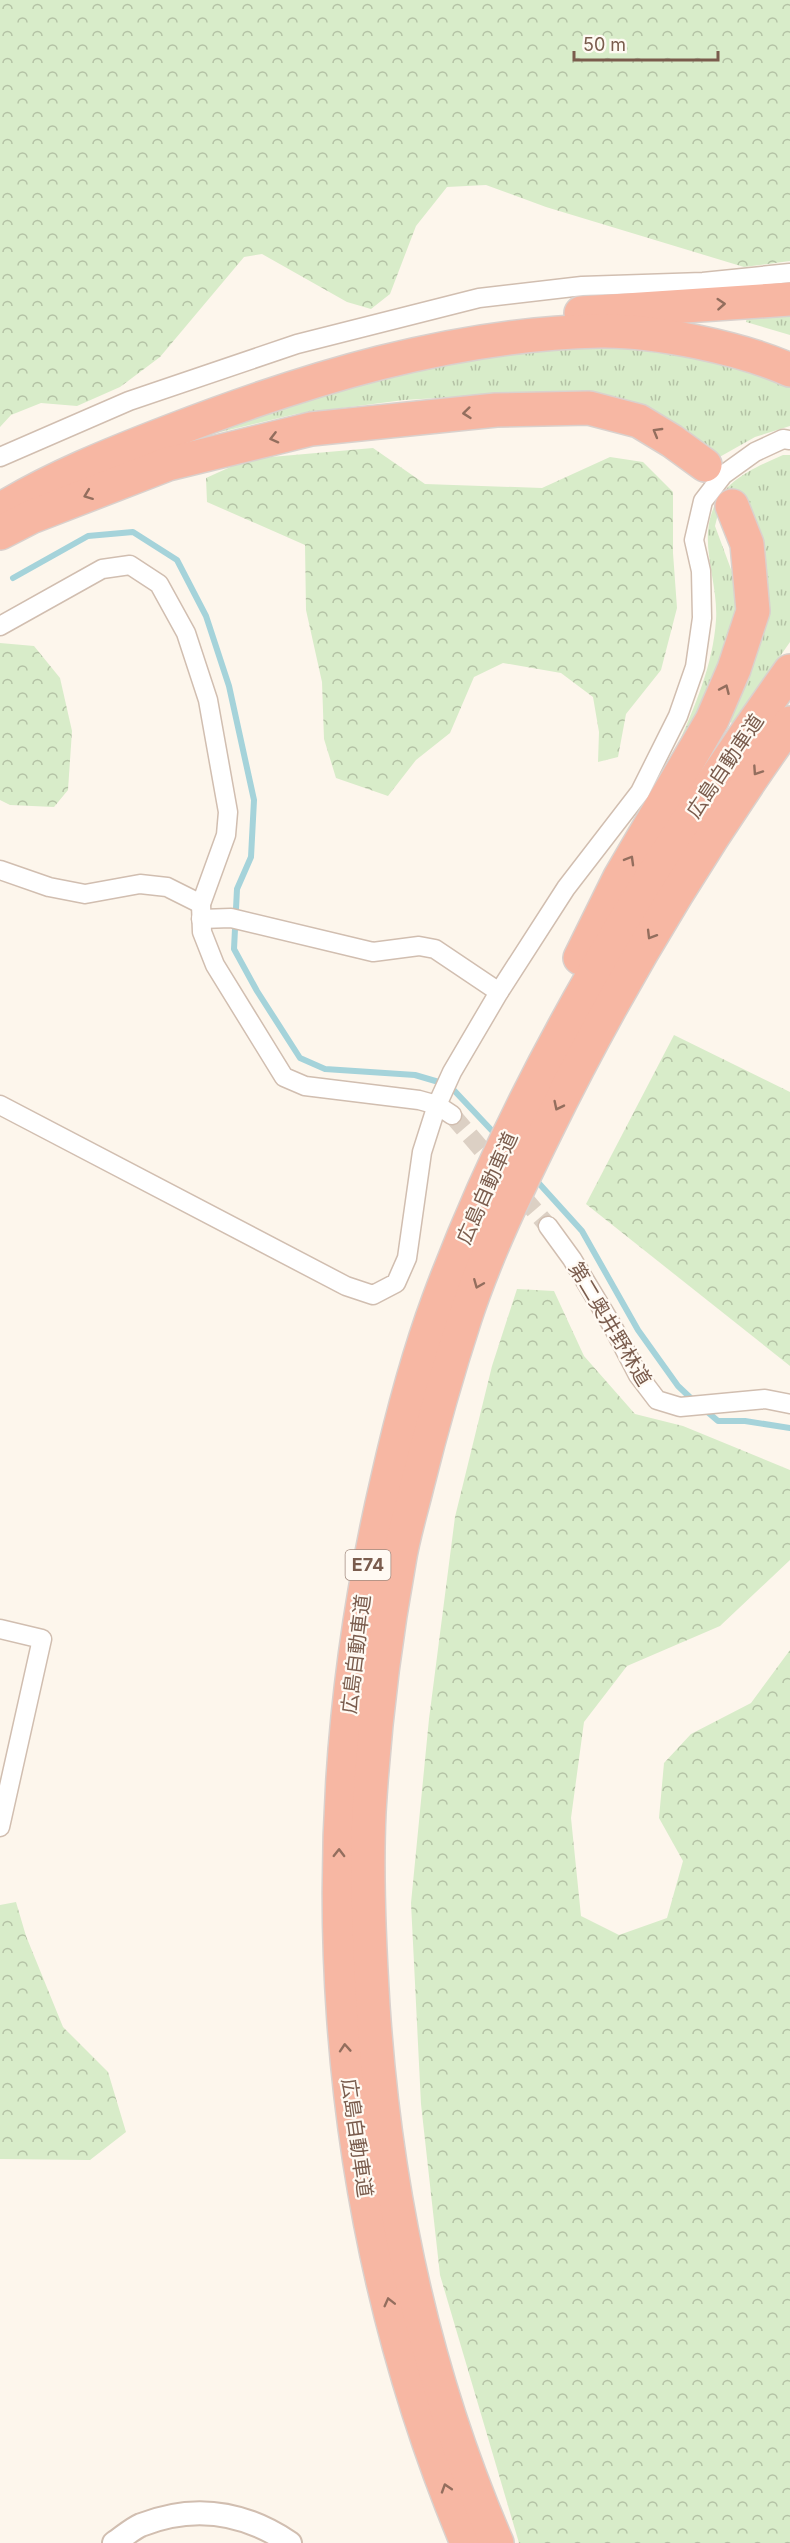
<svg xmlns="http://www.w3.org/2000/svg" width="790" height="2543" viewBox="0 0 790 2543" font-family="Inter,'Noto Sans JP',sans-serif">
<defs>
<pattern id="grass-tufts" width="24" height="20" patternUnits="userSpaceOnUse" patternTransform="scale(1.5)"><rect width="24" height="20" fill="#d8ecc9"/><path d="M3 7l-1-3M5 7V3M7 7l1-3M15 17l-1-3M17 17v-4M19 17l1-3" fill="none" stroke="#b4c2a5"/></pattern>
<pattern id="forest-crowns" width="20" height="18" patternUnits="userSpaceOnUse" patternTransform="scale(1.5)"><rect width="20" height="18" fill="#d8ecc9"/><path d="M2 6a3 3 0 1 1 6 0M12 15a3 3 0 1 1 6 0" fill="none" stroke="#b4c2a5"/></pattern>
</defs>
<rect width="100%" height="100%" fill="#fdf6ec"/>
<g fill="url(#grass-tufts)">
<path d="M790 313V335L746 322 748 315Z"/>
<path d="M573 342 697 352 790 384V426L755 437 716 459 523 393 404 400 296 414 200 437 377 375Z"/>
<path d="M783 455H790V642L733 724 727 719 740 694V492L719 510 715 526 732 572 738 603 716 687 677 747C695 706 713 665 716 620 718 591 706 559 708 532 711 487 746 471 783 455Z"/>
</g>
<g fill="url(#forest-crowns)">
<path d="M0 0H790V261L744 267 546 207 486 185 447 187 416 226 390 294 371 309 347 302 262 254 244 257 160 357 120 387 77 406 41 403 11 415 0 427Z"/>
<path d="M373 448 425 484 542 488 610 457 643 462 673 492V553L677 608 661 670 626 714 618 757 598 762 599 732 593 697 561 673 503 663 474 677 450 733 416 760 388 796 336 778 324 739 322 682 306 610 305 545 207 502 206 478 248 459Z"/>
<path d="M0 643 34 646 60 678 72 731 68 790 54 807 10 805 0 800Z"/>
<path d="M674 1035 790 1092V1366L586 1204Z"/>
<path d="M517 1289 554 1291 584 1356 635 1414 683 1426 790 1470V1560L720 1626 627 1666 584 1722 571 1818 581 1916 619 1935 667 1918 683 1861 659 1818 664 1763 691 1734 751 1703 790 1650V2543H519L440 2275 421 2104 411 1903 429 1719 455 1517 492 1366Z"/>
<path d="M16 1902 26 1936 63 2027 108 2072 126 2132 90 2160 0 2159V1905Z"/>
</g>
<g fill="none" stroke-linecap="round" stroke-linejoin="round">
<g stroke="#a5d3da" stroke-width="6">
<path d="M13 578 88 536 133 532 177 560 206 616 229 686 254 800 251 857 237 889 234 949 257 991 300 1058 325 1069 415 1075 449 1085 496 1135"/>
<path d="M535 1179 582 1231 638 1330 678 1386 696 1403"/>
<path d="M704 1409 718 1421H745L790 1428"/>
</g>
<path stroke="#dcd0c4" stroke-width="18" stroke-dasharray="18 9" stroke-linecap="butt" d="M452 1115 548 1226"/>
<defs>
<g id="minor">
<path d="M0 457 129 401 297 344 479 298 582 286 703 282 790 273"/>
<path d="M0 626 102 569 130 565 159 584 186 633 208 700 228 812 226 835 201 904 202 932 215 965 284 1077 305 1086 419 1100 437 1105 452 1115"/>
<path d="M0 870 49 887 85 894 140 884 167 887 201 904"/>
<path d="M201 919 231 918 373 952 419 946 435 949 499 992"/>
<path d="M0 1105 346 1286 373 1295 396 1283 407 1258 422 1152 437 1105 452 1072 499 992 566 888 640 792 678 716 695 667 702 618 701 571 694 540 703 501 723 475 755 452 783 439 790 440"/>
<path d="M548 1226 572 1259 613 1327 638 1375 657 1400 680 1407 765 1399 790 1404"/>
<path d="M0 1629 42 1639 0 1827"/>
</g>
<path id="tertiary" d="M114 2543C123 2537 132 2529 141 2525 194 2504 244 2512 290 2543"/>
<g id="motorway">
<path d="M581 313 790 299"/>
<path d="M0 510C52 478 112 454 169 432 306 379 452 334 600 331 654 330 741 348 790 370"/>
<path d="M0 533 31 517 168 464 311 429 496 410 589 408 639 421 672 441 705 465"/>
<path d="M580 958 620 877 712 720 734 669 753 611 747 544 732 506"/>
<path d="M467 2543C327 2208 305 1834 387 1482 401 1420 417 1358 439 1299 522 1075 652 865 790 671"/>
<path d="M497 2543C424 2374 385 2190 373 2006 369 1942 366 1877 369 1812 374 1728 384 1644 399 1562 403 1536 411 1511 417 1486 431 1430 447 1373 465 1318 486 1254 516 1192 546 1131 616 988 698 852 790 723"/>
</g>
</defs>
<use href="#minor" stroke="#d1beb0" stroke-width="21"/>
<use href="#tertiary" stroke="#d1beb0" stroke-width="26"/>
<use href="#motorway" stroke="#dad1cd" stroke-width="36"/>
<use href="#minor" stroke="#fff" stroke-width="18"/>
<use href="#tertiary" stroke="#fff" stroke-width="22"/>
<use href="#motorway" stroke="#f7b7a3" stroke-width="33"/>
</g>
<defs><path id="oneway-chevron" d="M-2-3.5L2.5 0L-2 3.5" fill="none" stroke-width="1.6" stroke-linecap="round" stroke-linejoin="round" transform="scale(1.5)"/></defs>
<g stroke="#936e5e">
<use href="#oneway-chevron" transform="translate(721 304) rotate(-4)"/>
<use href="#oneway-chevron" transform="translate(467 413) rotate(174)"/>
<use href="#oneway-chevron" transform="translate(657 432) rotate(-150)"/>
<use href="#oneway-chevron" transform="translate(274 438) rotate(166)"/>
<use href="#oneway-chevron" transform="translate(88 495) rotate(159)"/>
<use href="#oneway-chevron" transform="translate(725 689) rotate(-66)"/>
<use href="#oneway-chevron" transform="translate(757 771) rotate(124)"/>
<use href="#oneway-chevron" transform="translate(630 860) rotate(-60)"/>
<use href="#oneway-chevron" transform="translate(651 935) rotate(121)"/>
<use href="#oneway-chevron" transform="translate(558 1106) rotate(116)"/>
<use href="#oneway-chevron" transform="translate(478 1284) rotate(112)"/>
<use href="#oneway-chevron" transform="translate(339 1853) rotate(-89)"/>
<use href="#oneway-chevron" transform="translate(345 2048) rotate(-94)"/>
<use href="#oneway-chevron" transform="translate(389 2302) rotate(-104)"/>
<use href="#oneway-chevron" transform="translate(446 2488) rotate(-108)"/>
</g>
<g text-anchor="middle" stroke-width="4.5" stroke-linejoin="round" paint-order="stroke">
<rect fill="#fffaf3" stroke="#a28b7f" stroke-width="1.5" x="345.5" y="1550" width="45" height="30" rx="4.5"/>
<g font-size="18" font-weight="bold" fill="#7a5c4d">
<text x="368" y="1571">E74</text>
</g>
<g font-size="20" fill="#7a5c4d" stroke="#fffaf3">
<text transform="translate(725 766) rotate(-56)" y="7">広島自動車道</text>
<text transform="translate(487 1188) rotate(-66)" y="7">広島自動車道</text>
<text transform="translate(610 1324) rotate(59)" y="7">第二奥井野林道</text>
<text transform="translate(356 1654) rotate(-83)" y="7">広島自動車道</text>
<text transform="translate(357 2138) rotate(82)" y="7">広島自動車道</text>
</g>
</g>
<path d="M574 51v9h144v-9" fill="none" stroke="#7a5c4d" stroke-width="3"/>
<text x="583" y="51" font-size="18" fill="#7a5c4d" stroke="#fffaf3" stroke-width="4.5" paint-order="stroke">50 m</text>
</svg>
